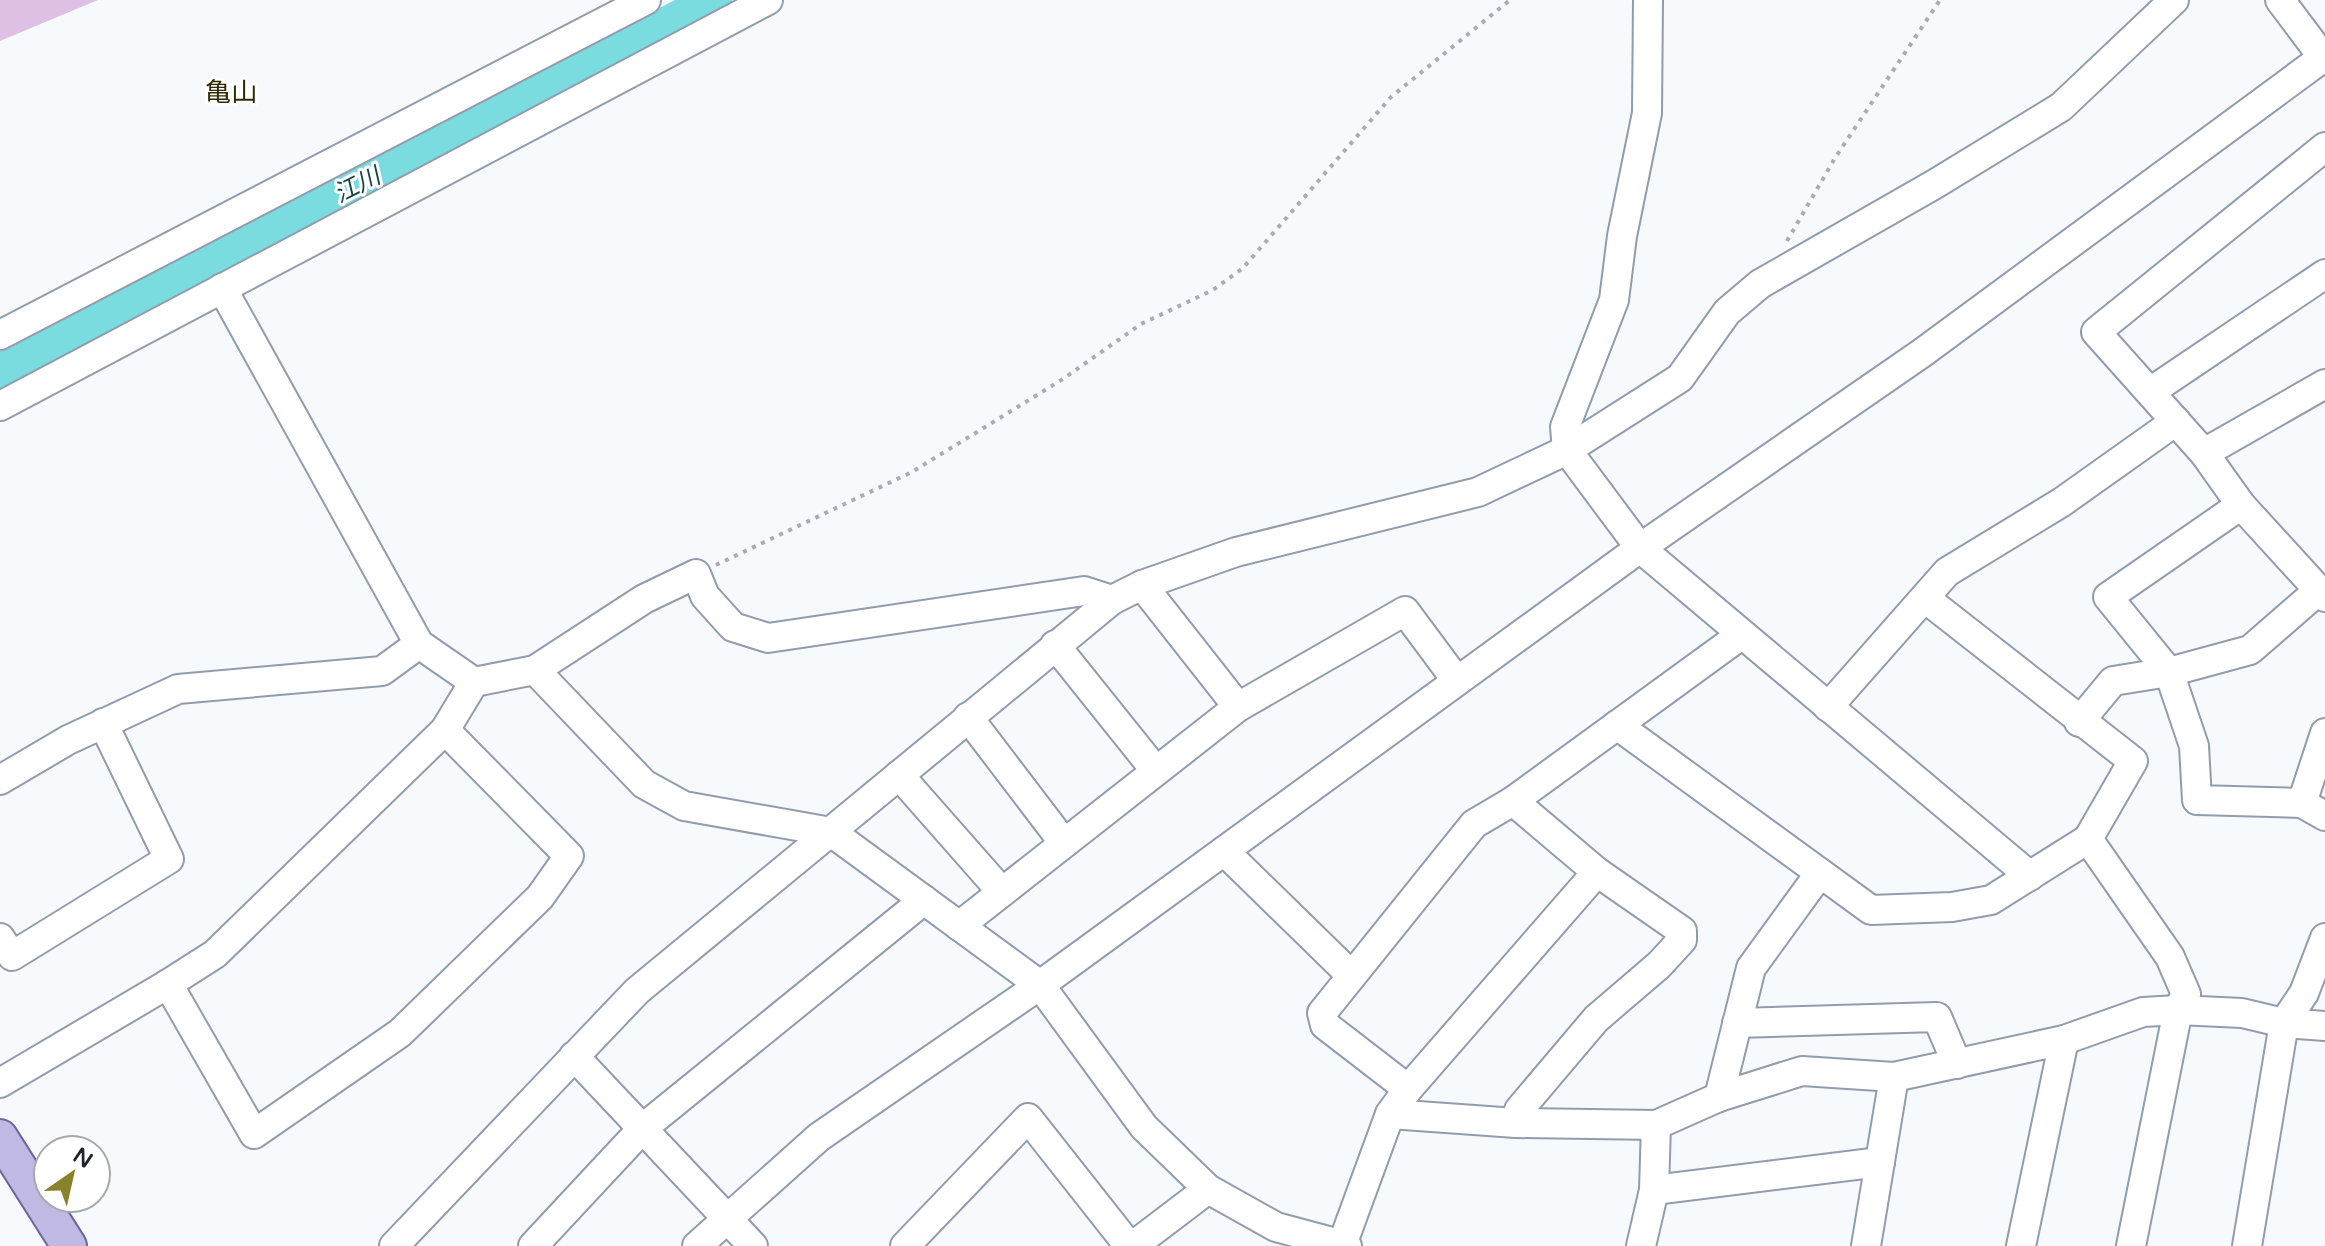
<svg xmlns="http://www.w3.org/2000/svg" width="2325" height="1246" viewBox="0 0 2325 1246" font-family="'Varela Round','Noto Sans JP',sans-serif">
<rect width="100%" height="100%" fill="#f7fafd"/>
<path fill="#dfc0e5" d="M0 0H98L0 41Z"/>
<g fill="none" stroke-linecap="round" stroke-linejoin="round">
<path stroke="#7adcde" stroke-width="36" d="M0 370 714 0"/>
<defs>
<g id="minor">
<path d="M1648 0 1647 113 1622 236 1614 300 1565 427 1567 450 1640 548 2030 876"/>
<path d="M2280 0 2325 60"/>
<path d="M2325 147 2096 332 2204 453 2325 384"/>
<path d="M222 288 419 644 474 682 535 670 644 599 696 574 705 596 733 627 768 638 1084 591 1112 600"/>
<path d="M0 335 646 0"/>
<path d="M2150 392 2325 274"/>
<path d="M0 406 768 0"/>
<path d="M2204 453 2241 505 2325 597"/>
<path d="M2241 505 2108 597 2169 672 2194 746 2197 800 2302 803 2325 816"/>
<path d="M1142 585 1238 707"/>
<path d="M1055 645 1156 771"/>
<path d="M535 670 644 784 684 806 831 832 1040 985 1144 1127 1208 1189 1276 1227 1347 1246"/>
<path d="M1828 707 1947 572 2062 502 2176 421"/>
<path d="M968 717 1064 843"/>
<path d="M2079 722 2113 681 2169 672 2250 650 2319 590"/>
<path d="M1617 725 1871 910 1952 907 1991 900 2088 839 2133 761 1926 599"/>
<path d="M899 775 1002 892"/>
<path d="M0 780 68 740 178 689 382 671 419 644"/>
<path d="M1513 801 1597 872 1682 931V940L1659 965 1596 1019 1519 1110 1516 1123"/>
<path d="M2302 803 2325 733"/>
<path d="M2088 839 2170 957 2186 994 2178 1010 2131 1246"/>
<path d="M1224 851 1351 975"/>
<path d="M959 926 1238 707 1405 611 1457 681"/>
<path d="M0 938 12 956 169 859 103 723"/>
<path d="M168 984 254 1134 400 1033 540 897 569 856 445 730"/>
<path d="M1737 1023 1937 1017 1957 1064"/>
<path d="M574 1056 753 1246"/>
<path d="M0 1083 168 984 215 954 445 730 474 682"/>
<path d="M1408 1089 1325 1025 1322 1013 1474 824 1513 801 1741 635"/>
<path d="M1719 1097 1751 968 1820 873"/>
<path d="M1390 1114 1516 1123 1656 1125 1719 1097 1802 1071 1894 1077 2064 1040 2143 1012 2178 1010 2242 1013 2284 1023 2325 1026"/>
<path d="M1654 1190 1880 1162"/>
<path d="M1342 1245 1390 1114 1408 1089 1597 872"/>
<path d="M394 1246 637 991 1112 600 1142 585 1236 552 1478 492 1567 450 1680 378 1727 312 1760 284 1935 184 2061 107 2174 0"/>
<path d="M533 1246 643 1128 924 900"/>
<path d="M697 1246 819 1137 1040 985 1640 548 1922 353 2325 56"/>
<path d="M905 1246 1028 1118 1129 1246"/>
<path d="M1133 1246 1208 1189"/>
<path d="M1641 1246 1654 1190 1656 1125"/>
<path d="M1866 1246 1894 1077"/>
<path d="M2021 1246 2064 1040"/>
<path d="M2247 1246 2284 1023 2304 993 2325 938"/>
</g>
<path id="major" d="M0 1137 69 1246"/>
</defs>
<use href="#minor" stroke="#919cad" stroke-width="32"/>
<use href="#major" stroke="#6b6797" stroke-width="38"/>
<g stroke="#a9acb1" stroke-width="4" stroke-dasharray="4 6" stroke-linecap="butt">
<path d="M1787 241 1835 158 1940 0"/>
<path d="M716 565 912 472 1063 379 1141 324 1213 290 1243 268 1391 97 1510 0"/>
</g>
<use href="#minor" stroke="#fff" stroke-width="28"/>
<use href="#major" stroke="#bfb9e3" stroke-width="34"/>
</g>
<g text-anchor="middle" stroke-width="6" stroke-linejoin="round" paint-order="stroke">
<g font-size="24" font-style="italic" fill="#154344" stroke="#fff">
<text transform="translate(357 185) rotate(-27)" y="8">江川</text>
</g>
<g font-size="26" fill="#302c01" stroke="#fff">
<text x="231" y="101">亀山</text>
</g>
</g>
<g transform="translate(72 1174) rotate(34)"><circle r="38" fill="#ffffff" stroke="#a6a8aa" stroke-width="2"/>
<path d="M0-6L14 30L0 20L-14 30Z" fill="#8a822a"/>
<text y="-12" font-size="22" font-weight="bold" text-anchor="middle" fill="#20252b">N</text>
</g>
</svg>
